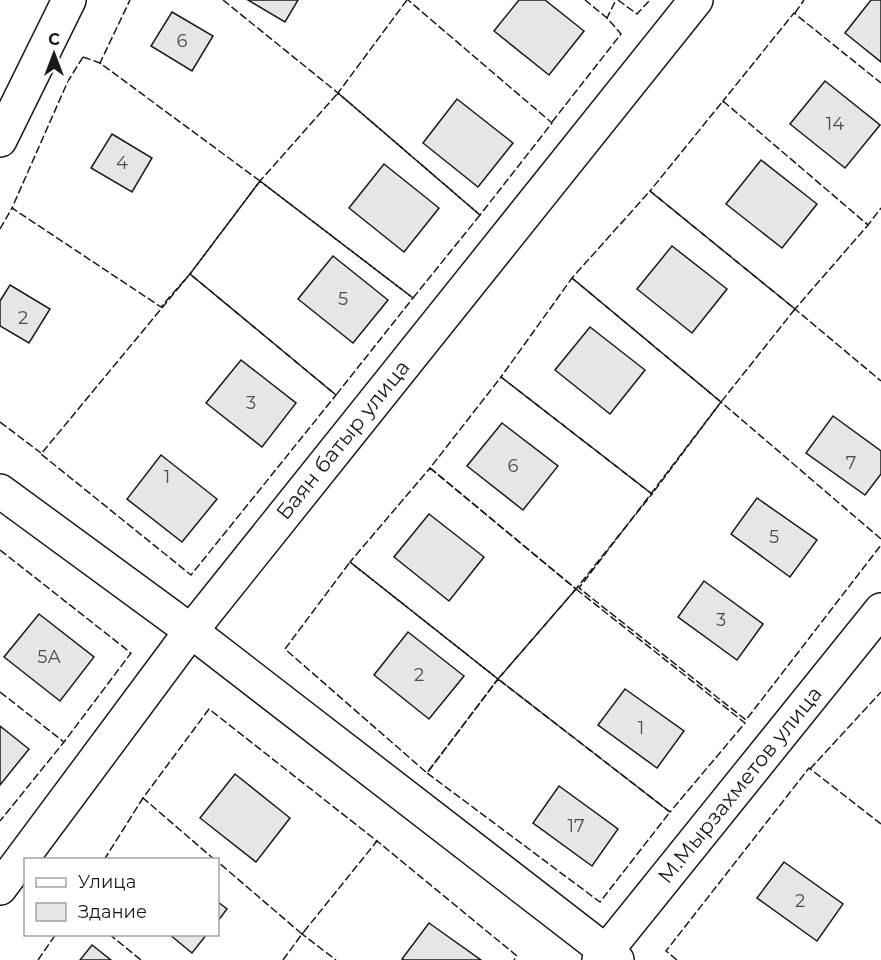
<svg xmlns="http://www.w3.org/2000/svg" width="881" height="960" viewBox="0 0 881 960" font-family="Montserrat,sans-serif">
<rect width="100%" height="100%" fill="#fff"/>
<g fill="#e6e6e6" stroke="#1a1a1a" stroke-width="1.5">
<path d="M248 0H298L285 22Z"/>
<path d="M519 0H545L584 31 549 75 494 31Z"/>
<path d="M871 0H881V62L845 33Z"/>
<path d="M172 12 213 36 192 71 151 46Z"/>
<path d="M825 81 880 125 845 168 790 124Z"/>
<path d="M457 99 513 143 478 187 423 143Z"/>
<path d="M112 134 152 158 132 192 91 168Z"/>
<path d="M761 160 817 204 782 248 726 204Z"/>
<path d="M384 164 439 208 404 252 349 208Z"/>
<path d="M672 246 727 289 692 333 637 289Z"/>
<path d="M333 256 388 300 353 343 298 299Z"/>
<path d="M10 285 50 309 29 343 0 326V301Z"/>
<path d="M590 327 645 370 610 414 555 370Z"/>
<path d="M241 360 296 403 262 447 206 403Z"/>
<path d="M833 416 881 451V474L865 495 806 453Z"/>
<path d="M502 423 558 466 523 510 467 466Z"/>
<path d="M161 455 217 499 182 542 127 499Z"/>
<path d="M757 498 817 540 790 577 731 534Z"/>
<path d="M429 514 484 557 449 601 394 557Z"/>
<path d="M704 581 763 624 737 660 678 617Z"/>
<path d="M39 614 94 657 60 701 4 657Z"/>
<path d="M408 632 464 676 429 719 374 675Z"/>
<path d="M625 689 684 731 657 768 598 725Z"/>
<path d="M0 726 29 749 0 785Z"/>
<path d="M235 774 290 818 256 862 200 818Z"/>
<path d="M559 786 618 829 592 866 533 823Z"/>
<path d="M784 862 843 904 817 941 757 898Z"/>
<path d="M218 902 227 909 218 921Z"/>
<path d="M429 923 481 960H404L402 959Z"/>
<path d="M169 934H207L192 953Z"/>
<path d="M92 945 111 960H80Z"/>
</g>
<g fill="none" stroke-linecap="round" stroke-linejoin="round">
<defs>
<g id="minor">
<path d="M0 140 69 0"/>
<path d="M0 491 191 631 617 960"/>
<path d="M0 888 191 631 696 0"/>
<path d="M599 960 881 610"/>
</g>
</defs>
<use href="#minor" stroke="#1a1a1a" stroke-width="36"/>
<use href="#minor" stroke="#fff" stroke-width="33"/>
<g stroke="#1a1a1a" stroke-width="1.5" stroke-dasharray="8 3" stroke-linecap="butt">
<path d="M223 0 338 93 337 95"/>
<path d="M407 0 338 93 480 215 552 123 408 0"/>
<path d="M618 0 637 14 650 0"/>
<path d="M795 13 804 0"/>
<path d="M606 17 607 18 616 0"/>
<path d="M83 57 100 63 260 181 190 274 161 307 12 208 68 81Z"/>
<path d="M101 64 100 63 130 0"/>
<path d="M338 93 480 215 413 298 260 181Z"/>
<path d="M723 101 868 225 795 309 650 191Z"/>
<path d="M724 103 723 101 794 13 881 83"/>
<path d="M552 122 621 34 607 18 585 0"/>
<path d="M260 181 413 298 336 395 190 274Z"/>
<path d="M650 191 795 309 721 402 572 278Z"/>
<path d="M866 223 868 225 881 208"/>
<path d="M0 229 12 208 14 209"/>
<path d="M190 274 336 395 191 575 41 454Z"/>
<path d="M572 278 721 402 652 494 501 377Z"/>
<path d="M794 311 795 309 881 381"/>
<path d="M501 377 652 494 576 589 430 468Z"/>
<path d="M0 422 41 453"/>
<path d="M430 468 576 589 498 679 350 562Z"/>
<path d="M881 539 721 402 579 588 746 720 881 545"/>
<path d="M0 550 131 653 64 742 0 821"/>
<path d="M350 562 498 679 427 773 285 649Z"/>
<path d="M576 589 745 723 670 812 498 679Z"/>
<path d="M498 679 670 812 600 902 427 773Z"/>
<path d="M0 692 64 742"/>
<path d="M810 769 881 692"/>
<path d="M375 843 377 841 517 956 514 960"/>
<path d="M104 860 143 798 144 799"/>
<path d="M215 860 143 798 209 709 377 841 302 934 218 862"/>
<path d="M304 932 302 934 336 960"/>
<path d="M109 934 141 960"/>
<path d="M38 960 56 934"/>
<path d="M283 960 302 934"/>
<path d="M677 960 666 951 809 768 881 824"/>
</g>
</g>
<g text-anchor="middle" stroke-width="4.5" stroke-linejoin="round" paint-order="stroke">
<g font-size="18" fill="#4d4d4d">
<text x="182" y="47">6</text>
<text x="835" y="130">14</text>
<text x="122" y="169">4</text>
<text x="343" y="305">5</text>
<text x="23" y="324">2</text>
<text x="251" y="409">3</text>
<text x="851" y="469">7</text>
<text x="513" y="472">6</text>
<text x="167" y="483">1</text>
<text x="774" y="543">5</text>
<text x="721" y="626">3</text>
<text x="49" y="663">5А</text>
<text x="419" y="681">2</text>
<text x="641" y="734">1</text>
<text x="576" y="832">17</text>
<text x="800" y="907">2</text>
</g>
<g font-size="21" fill="#1a1a1a" stroke="#fff">
<text transform="translate(343 440) rotate(-51)" y="7">Баян батыр улица</text>
<text transform="translate(740 785) rotate(-51)" y="7">М.Мырзахметов улица</text>
</g>
</g>
<rect x="24" y="858" width="195" height="78" fill="#ffffff" stroke="#a3a3a3" stroke-width="1.5"/>
<rect x="36" y="878" width="30" height="9" fill="#ffffff" stroke="#a3a3a3" stroke-width="1.5"/>
<text x="78" y="888" font-size="18" fill="#1a1a1a">Улица</text>
<rect x="36" y="903" width="30" height="18" fill="#e6e6e6" stroke="#a3a3a3" stroke-width="1.5"/>
<text x="78" y="918" font-size="18" fill="#1a1a1a">Здание</text>
<g transform="translate(54 54)" stroke="#ffffff" stroke-width="4.5" paint-order="stroke">
<path d="M0-4.5L10 22L0 15L-10 22Z" fill="#1a1a1a"/>
<text y="-9" font-size="16" font-weight="bold" text-anchor="middle" fill="#1a1a1a">С</text>
</g>
</svg>
